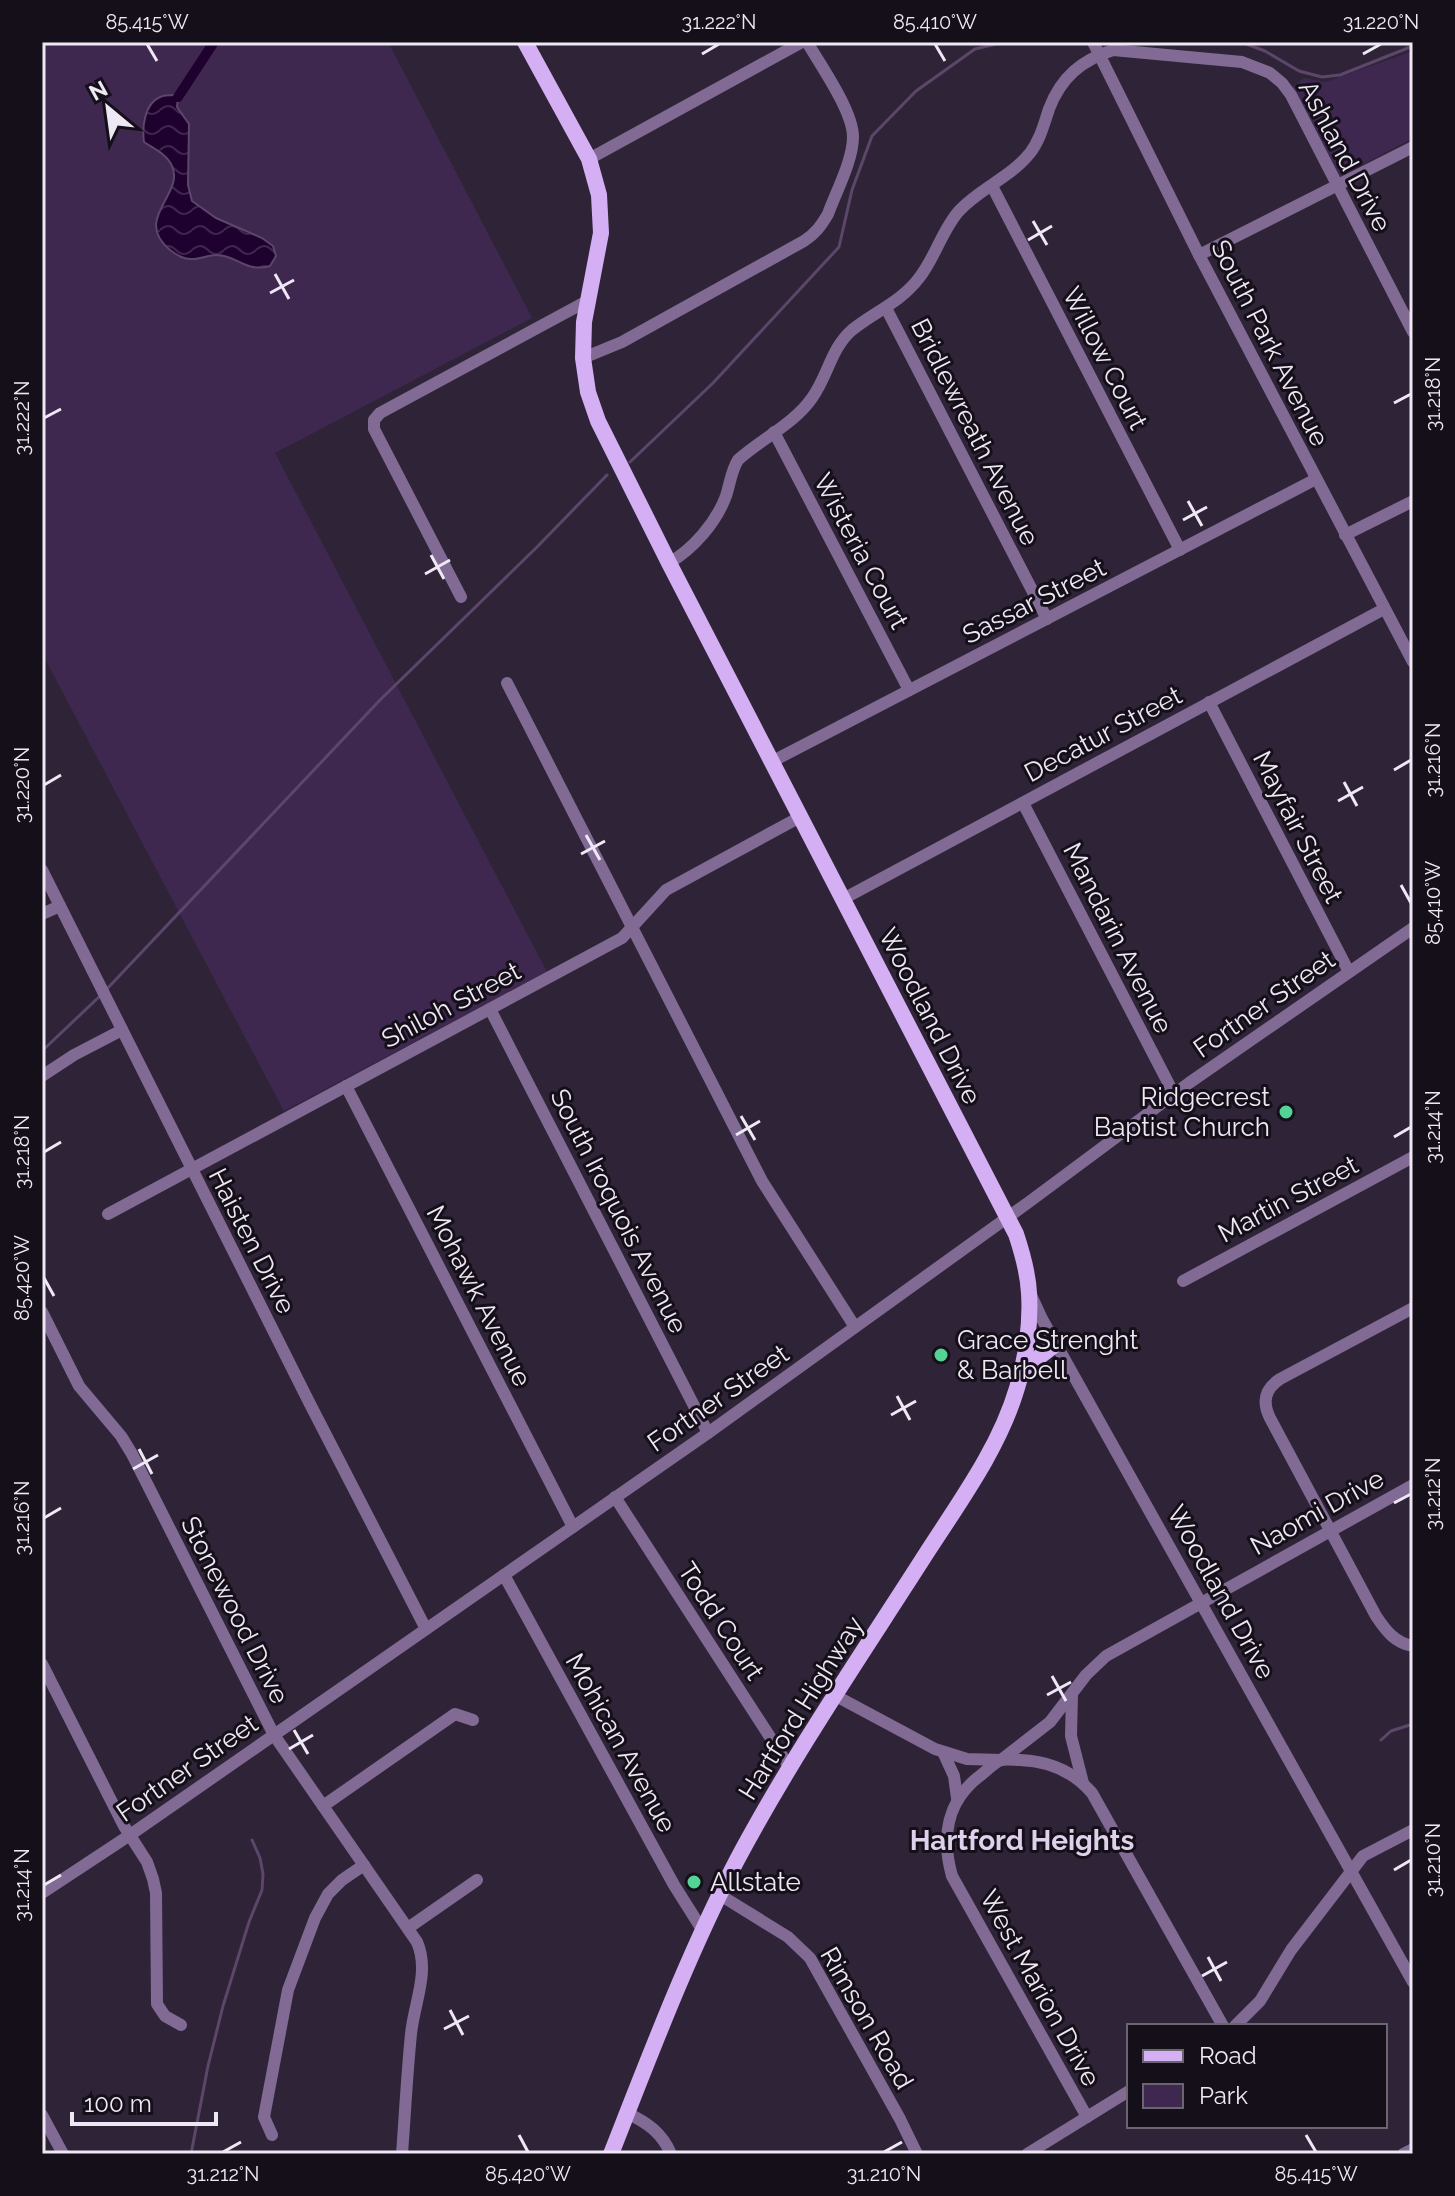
<svg xmlns="http://www.w3.org/2000/svg" width="1455" height="2196" viewBox="0 0 1455 2196" font-family="Raleway,sans-serif">
<defs>
<pattern id="water-waves" width="16" height="10" patternUnits="userSpaceOnUse" patternTransform="scale(2)"><rect width="16" height="10" fill="#1e012f"/><path d="M0 5q4-4 8 0t8 0" fill="none" stroke="#3f264e"/></pattern>
</defs>
<rect width="100%" height="100%" fill="#2f2437"/>
<g fill="#3f2850">
<path d="M42 42H388L532 318 275 453 547 972 284 1111 42 653Z"/>
<path d="M1413 51V138L1339 177 1293 87 1304 78 1326 82Z"/>
</g>
<path fill="url(#water-waves)" stroke="#5c466a" stroke-width="2" d="M174 95 178 97 177 107 189 124 188 185 192 201 216 218 262 238 273 246 276 256 270 266C246 273 236 255 217 255 208 255 200 259 193 259 184 260 177 255 170 250 132 218 185 195 172 166 167 154 154 149 144 142 142 128 144 104 160 97 164 95 169 95 174 95Z"/>
<g fill="none" stroke-linecap="round" stroke-linejoin="round">
<g stroke="#5c466a" stroke-width="3">
<path d="M1241 42 1265 51 1299 71 1322 77 1340 75 1413 46"/>
<path d="M630 462 713 383 839 247 852 190 872 136 916 91 975 49 1004 42"/>
<path d="M105 991 380 700 537 547 607 475"/>
<path d="M42 1051 100 996"/>
<path d="M1381 1740 1391 1731 1413 1724"/>
<path d="M191 2154 208 2066 223 2006 249 1922 262 1890 263 1874 260 1858 252 1840"/>
</g>
<path stroke="#1e012f" stroke-width="10" d="M178 97 214 42"/>
<g stroke="#816a93" stroke-width="12">
<path d="M1093 42 1199 255 1413 662"/>
<path d="M589 159 802 42"/>
<path d="M992 186 1180 550"/>
<path d="M1199 255 1413 147"/>
<path d="M886 308 1047 619"/>
<path d="M583 358 622 342 804 241C815 234 821 226 828 214 836 192 853 160 853 137 853 111 821 66 807 42"/>
<path d="M774 432 909 690"/>
<path d="M1345 535 1413 501"/>
<path d="M669 563C693 549 716 523 726 496 730 484 731 471 738 460 761 439 794 424 812 398 828 376 831 348 852 330 874 312 901 302 919 278 935 258 942 230 959 211 980 188 1010 178 1030 153 1040 140 1044 124 1049 109 1061 77 1082 60 1113 50L1242 62 1270 73 1282 83 1291 95 1413 332"/>
<path d="M461 597 374 429V420L380 413 589 300"/>
<path d="M507 683 762 1181 855 1327"/>
<path d="M1209 702 1349 972"/>
<path d="M771 762 1316 479"/>
<path d="M1023 803 1174 1094"/>
<path d="M42 870 310 1404 426 1629"/>
<path d="M843 899 1384 609"/>
<path d="M42 914 60 906"/>
<path d="M490 1009 708 1433"/>
<path d="M42 1076 74 1055 122 1030"/>
<path d="M346 1086 573 1527"/>
<path d="M108 1214 622 938 666 890 800 817"/>
<path d="M1183 1281 1413 1157"/>
<path d="M1031 1295 1042 1319 1413 1982"/>
<path d="M1413 1308 1280 1379C1265 1389 1262 1402 1270 1418L1376 1616C1386 1631 1395 1643 1413 1646"/>
<path d="M42 1312 79 1386 121 1436 132 1454 274 1735 417 1942C430 1972 414 2003 411 2034 407 2074 405 2114 402 2154"/>
<path d="M615 1497 790 1768"/>
<path d="M504 1575 674 1885 703 1931"/>
<path d="M42 1664 124 1826 147 1862 153 1879 156 1893 157 2004 165 2016 181 2025"/>
<path d="M1072 1694 1071 1736 1083 1783"/>
<path d="M836 1696 935 1749 967 1759 1001 1760 1050 1722 1086 1675 1106 1656 1413 1485"/>
<path d="M943 1752 954 1776 957 1798"/>
<path d="M323 1806 455 1714 473 1720"/>
<path d="M42 1893 130 1835 274 1735 708 1433 1029 1202 1189 1083 1413 928"/>
<path d="M720 1895 788 1937 810 1958 900 2119 917 2154"/>
<path d="M408 1928 477 1880"/>
<path d="M1235 2026 1260 2001 1291 1950 1363 1856 1413 1830"/>
<path d="M627 2113C648 2123 662 2133 671 2154"/>
<path d="M42 2115 63 2154"/>
<path d="M1087 2117 952 1876C941 1837 947 1800 981 1775 986 1771 995 1762 1001 1760 1006 1759 1015 1760 1020 1760 1049 1761 1073 1771 1092 1793L1223 2026"/>
<path d="M272 2135 264 2117 288 1990 315 1918 328 1894 342 1880 364 1865"/>
<path d="M1027 2154 1129 2091"/>
<path d="M1403 2154 1413 2149"/>
</g>
<g stroke="#d5aff3" stroke-width="16">
<path d="M525 42 589 159 599 195 601 233 584 322 583 358 588 392 598 421 669 563 1016 1234C1022 1252 1028 1273 1029 1293 1031 1323 1026 1359 1017 1388 999 1449 958 1504 924 1557 860 1657 793 1755 737 1860 688 1954 650 2055 611 2154"/>
<path d="M1021 1371 1056 1344"/>
</g>
</g>
<path fill="none" stroke="#eee7f4" stroke-width="3" d="M147 44 157 61M935 44 945 61M702 54 719 44M1363 54 1381 44M1033 221 1047 245M1028 240 1052 226M275 274 289 299M270 293 294 280M1394 403 1411 394M44 418 61 409M1188 501 1202 526M1183 520 1207 507M431 555 444 579M425 574 450 560M1394 770 1411 760M1344 782 1357 806M44 785 61 775M1338 801 1363 787M586 835 600 860M581 854 605 841M1401 885 1411 903M741 1116 755 1140M736 1135 760 1121M1394 1137 1411 1127M44 1152 61 1142M44 1278 54 1296M897 1396 910 1420M891 1415 916 1401M139 1449 152 1474M133 1469 158 1455M1394 1503 1411 1494M44 1518 61 1508M1052 1676 1066 1701M1047 1695 1071 1682M294 1730 308 1754M289 1749 313 1735M1394 1870 1411 1860M44 1885 61 1875M1208 1957 1221 1981M1202 1976 1227 1962M450 2010 463 2035M444 2029 469 2016M519 2135 528 2152M1306 2135 1316 2152M223 2152 241 2142M884 2152 902 2142"/>
<g fill="#53d396" stroke="#140f18" stroke-width="3">
<circle cx="1286" cy="1112" r="8"/>
<circle cx="941" cy="1355" r="8"/>
<circle cx="694" cy="1882" r="8"/>
</g>
<g text-anchor="middle" stroke-width="6" stroke-linejoin="round" paint-order="stroke">
<g font-size="26" fill="#eee7f4" stroke="#140f18">
<text transform="translate(1345 156) rotate(62)" y="9">Ashland Drive</text>
<text transform="translate(1270 343) rotate(63)" y="9">South Park Avenue</text>
<text transform="translate(1105 358) rotate(63)" y="9">Willow Court</text>
<text transform="translate(975 432) rotate(63)" y="9">Bridlewreath Avenue</text>
<text transform="translate(861 551) rotate(62)" y="9">Wisteria Court</text>
<text transform="translate(1034 601) rotate(-27)" y="9">Sassar Street</text>
<text transform="translate(1103 734) rotate(-28)" y="9">Decatur Street</text>
<text transform="translate(1298 827) rotate(63)" y="9">Mayfair Street</text>
<text transform="translate(1118 938) rotate(63)" y="9">Mandarin Avenue</text>
<text transform="translate(1264 1004) rotate(-35)" y="9">Fortner Street</text>
<text transform="translate(451 1005) rotate(-28)" y="9">Shiloh Street</text>
<text transform="translate(930 1016) rotate(63)" y="9">Woodland Drive</text>
<text transform="translate(1288 1199) rotate(-28)" y="9">Martin Street</text>
<text transform="translate(619 1211) rotate(63)" y="9">South Iroquois Avenue</text>
<text transform="translate(252 1241) rotate(63)" y="9">Haisten Drive</text>
<text transform="translate(479 1296) rotate(63)" y="9">Mohawk Avenue</text>
<text transform="translate(718 1398) rotate(-35)" y="9">Fortner Street</text>
<text transform="translate(1317 1512) rotate(-29)" y="9">Naomi Drive</text>
<text transform="translate(1221 1592) rotate(61)" y="9">Woodland Drive</text>
<text transform="translate(235 1610) rotate(63)" y="9">Stonewood Drive</text>
<text transform="translate(721 1621) rotate(57)" y="9">Todd Court</text>
<text transform="translate(801 1708) rotate(-58)" y="9">Hartford Highway</text>
<text transform="translate(621 1743) rotate(61)" y="9">Mohican Avenue</text>
<text transform="translate(187 1768) rotate(-35)" y="9">Fortner Street</text>
<text transform="translate(1040 1988) rotate(61)" y="9">West Marion Drive</text>
<text transform="translate(867 2018) rotate(60)" y="9">Rimson Road</text>
</g>
<g font-size="26" fill="#eee7f4" stroke="#140f18" text-anchor="start">
<text x="1270" y="1106" text-anchor="end">Ridgecrest<tspan x="1270" dy="30">Baptist Church</tspan></text>
<text x="957" y="1349">Grace Strenght<tspan x="957" dy="30">&amp; Barbell</tspan></text>
<text x="710" y="1891">Allstate</text>
</g>
<g font-size="28" font-weight="bold" fill="#dfd1eb" stroke="#140f18">
<text x="1022" y="1850">Hartford Heights</text>
</g>
</g>
<rect width="1455" height="2196" fill="none" stroke="#140f18" stroke-width="88"/>
<rect x="1127" y="2024" width="260" height="104" fill="#140f18" stroke="#6b6570" stroke-width="2"/>
<rect x="1143" y="2050" width="40" height="12" fill="#d5aff3" stroke="#6b6570" stroke-width="2"/>
<text x="1199" y="2064" font-size="24" fill="#eee7f4">Road</text>
<rect x="1143" y="2084" width="40" height="24" fill="#3f2850" stroke="#6b6570" stroke-width="2"/>
<text x="1199" y="2104" font-size="24" fill="#eee7f4">Park</text>
<g transform="translate(108 108) rotate(331)" stroke="#140f18" stroke-width="6" paint-order="stroke">
<path d="M0-6L14 30L0 20L-14 30Z" fill="#eee7f4"/>
<text y="-12" font-size="22" font-weight="bold" text-anchor="middle" fill="#eee7f4">N</text>
</g>
<path d="M72 2112v12h144v-12" fill="none" stroke="#eee7f4" stroke-width="4"/>
<text x="84" y="2112" font-size="24" fill="#eee7f4" stroke="#140f18" stroke-width="6" paint-order="stroke">100 m</text>
<rect x="44" y="44" width="1367" height="2108" fill="none" stroke="#eee7f4" stroke-width="3"/>
<g font-size="20" text-anchor="middle" fill="#eee7f4">
<text x="147" y="29">85.415°W</text>
<text x="719" y="29">31.222°N</text>
<text x="935" y="29">85.410°W</text>
<text x="1381" y="29">31.220°N</text>
<text transform="translate(1433 394) rotate(-90)" y="7">31.218°N</text>
<text transform="translate(22 418) rotate(-90)" y="7">31.222°N</text>
<text transform="translate(1433 760) rotate(-90)" y="7">31.216°N</text>
<text transform="translate(22 785) rotate(-90)" y="7">31.220°N</text>
<text transform="translate(1433 903) rotate(-90)" y="7">85.410°W</text>
<text transform="translate(1433 1127) rotate(-90)" y="7">31.214°N</text>
<text transform="translate(22 1152) rotate(-90)" y="7">31.218°N</text>
<text transform="translate(22 1278) rotate(-90)" y="7">85.420°W</text>
<text transform="translate(1433 1494) rotate(-90)" y="7">31.212°N</text>
<text transform="translate(22 1518) rotate(-90)" y="7">31.216°N</text>
<text transform="translate(1433 1860) rotate(-90)" y="7">31.210°N</text>
<text transform="translate(22 1885) rotate(-90)" y="7">31.214°N</text>
<text x="223" y="2181">31.212°N</text>
<text x="528" y="2181">85.420°W</text>
<text x="884" y="2181">31.210°N</text>
<text x="1316" y="2181">85.415°W</text>
</g>
</svg>
